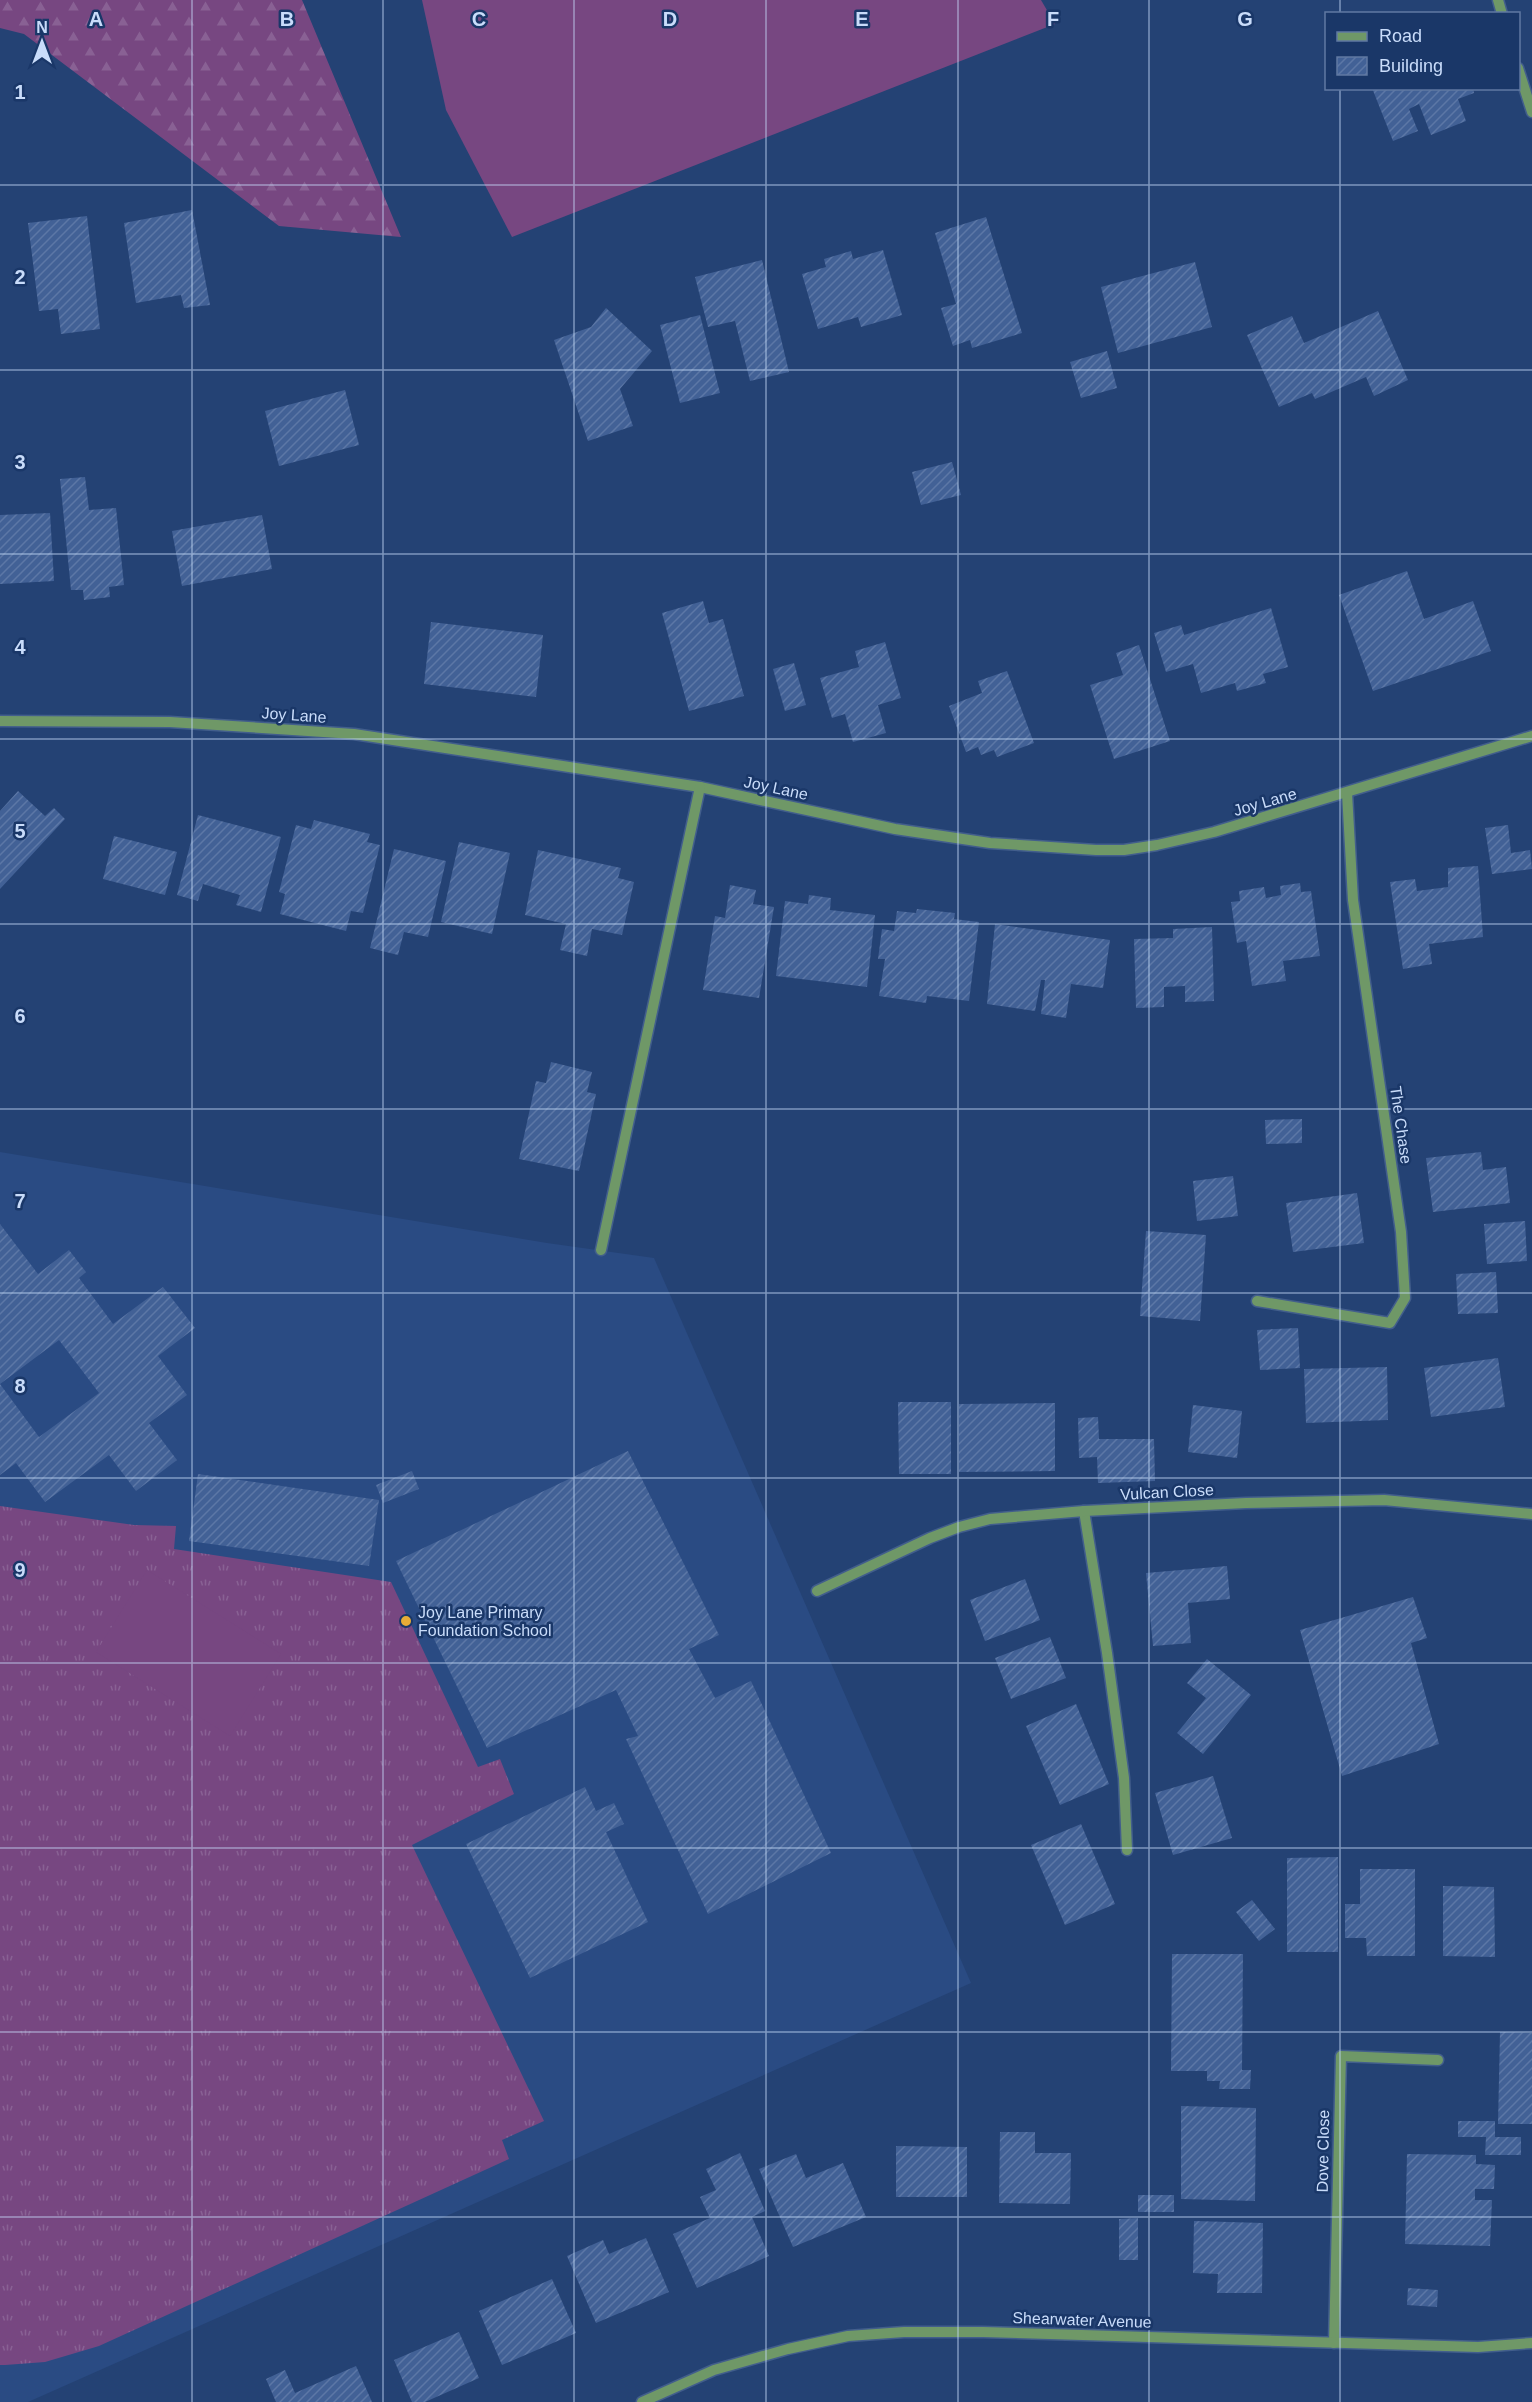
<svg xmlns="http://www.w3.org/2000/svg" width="1532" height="2402" font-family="Arial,sans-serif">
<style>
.built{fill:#2a4b83}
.grass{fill:url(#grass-tufts)}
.forest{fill:url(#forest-firs)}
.garden{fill:#774781}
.building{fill:url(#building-hatch)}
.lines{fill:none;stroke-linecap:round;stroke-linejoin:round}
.minor-casing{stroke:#425e8c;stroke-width:13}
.minor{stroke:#6f9867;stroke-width:10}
.grid{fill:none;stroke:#c9dcfa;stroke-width:1.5;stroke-opacity:0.55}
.poi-dot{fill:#e7ac36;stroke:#1a3768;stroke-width:2}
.labels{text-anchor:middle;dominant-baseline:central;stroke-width:5;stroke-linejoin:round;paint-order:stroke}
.street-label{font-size:16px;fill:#c9dcfa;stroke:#1a3768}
.poi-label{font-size:16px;fill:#c9dcfa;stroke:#1a3768;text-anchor:start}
.grid-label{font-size:20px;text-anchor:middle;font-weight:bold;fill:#c9dcfa;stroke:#1a3768;stroke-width:5;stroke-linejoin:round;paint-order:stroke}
</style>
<defs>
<pattern id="grass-tufts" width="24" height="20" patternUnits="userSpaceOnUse" patternTransform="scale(1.5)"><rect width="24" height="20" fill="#774781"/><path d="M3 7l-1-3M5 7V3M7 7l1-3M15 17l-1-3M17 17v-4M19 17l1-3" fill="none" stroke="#896194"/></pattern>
<pattern id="forest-firs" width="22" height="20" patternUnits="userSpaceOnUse" patternTransform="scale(1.5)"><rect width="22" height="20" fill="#774781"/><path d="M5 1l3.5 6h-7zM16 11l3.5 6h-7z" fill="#896194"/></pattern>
<pattern id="building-hatch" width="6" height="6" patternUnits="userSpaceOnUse" patternTransform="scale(1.5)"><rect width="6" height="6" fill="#426196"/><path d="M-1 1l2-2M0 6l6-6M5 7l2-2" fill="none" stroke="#5c77a6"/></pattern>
</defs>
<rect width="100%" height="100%" fill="#244274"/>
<path class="built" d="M0 1152 547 1243 654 1258 971 1983 28 2402H0Z"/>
<path class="grass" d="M0 1506 134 1525 176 1526 174 1549 391 1582 478 1767 500 1759 514 1794 412 1845 544 2121 502 2140 509 2159 99 2346 45 2362 5 2365H0Z"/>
<path class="forest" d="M0 0H302L401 237 279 226 24 34 0 28Z"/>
<g class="garden">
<path d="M422 0H1041L1055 24 512 237 446 110Z"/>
<path d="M147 1570 281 1654 230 1736 96 1652Z"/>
</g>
<g class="building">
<path d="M1372 88H1473L1474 93 1458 99 1466 121 1431 135 1419 104 1409 109 1418 131 1393 141Z"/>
<path d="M192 210 210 305 184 308 181 295 136 303 124 223Z"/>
<path d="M87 216 100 329 61 334 58 309 39 311 28 223Z"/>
<path d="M986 217 1022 333 972 348 970 340 953 346 941 308 956 304 935 233Z"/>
<path d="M883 250 902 315 861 327 858 317 818 329 802 274 826 267 824 259 851 251 853 259Z"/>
<path d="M762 260 789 372 750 381 735 321 708 327 695 277Z"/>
<path d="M1195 262 1212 327 1118 353 1101 287Z"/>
<path d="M606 308 652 351 620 389 633 426 588 441 554 340 591 327Z"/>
<path d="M1378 311 1408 380 1374 396 1366 377 1315 399 1312 393 1279 407 1247 335 1292 316 1304 343Z"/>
<path d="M700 315 720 393 680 403 660 325Z"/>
<path d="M1107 351 1117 388 1081 398 1070 362Z"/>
<path d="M345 390 359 445 279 466 265 411Z"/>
<path d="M952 462 961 495 921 505 912 472Z"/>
<path d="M85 477 89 510 116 508 124 585 109 587 110 597 84 600 83 590H71L60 479Z"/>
<path d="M50 513 54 581 0 584V515Z"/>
<path d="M262 515 272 569 182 586 172 531Z"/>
<path d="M1407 571 1424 619 1473 601 1491 651 1373 691 1339 595Z"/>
<path d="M703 601 709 623 723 619 744 696 689 711 662 613Z"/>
<path d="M1271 608 1288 667 1263 674 1266 683 1237 691 1235 683 1201 693 1193 664 1166 672 1154 633 1181 625 1184 635Z"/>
<path d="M431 622 543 635 536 697 424 684Z"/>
<path d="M885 642 901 698 878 705 886 733 853 742 845 714 832 718 820 678 859 667 855 651Z"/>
<path d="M1139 645 1170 741 1114 759 1090 685 1123 675 1116 653Z"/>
<path d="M794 663 806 705 785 711 773 669Z"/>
<path d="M1007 671 1034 743 997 757 994 750 981 755 978 747 966 752 949 706 982 693 978 681Z"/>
<path d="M18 791 45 816 54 808 65 819 0 889V811Z"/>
<path d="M198 815 281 837 261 912 236 905 240 895 203 884 198 901 177 895Z"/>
<path d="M314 820 370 834 367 842 380 845 363 913 351 911 346 931 280 914 285 894 279 892 296 825 311 829Z"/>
<path d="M1508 825 1511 853 1530 850 1532 869 1492 874 1485 828Z"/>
<path d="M114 836 177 852 165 895 103 879Z"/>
<path d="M459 842 510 853 492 934 441 922Z"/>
<path d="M394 849 446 861 428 937 404 932 398 955 370 948Z"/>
<path d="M538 850 621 868 618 878 634 882 622 935 592 929 587 956 560 950 566 924 525 915Z"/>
<path d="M1478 866 1483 937 1429 944 1432 964 1403 969 1390 882 1415 879 1417 891 1448 887V868Z"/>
<path d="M1300 883 1301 892 1311 891 1320 956 1283 961 1286 981 1252 986 1246 941 1237 943 1231 902 1240 901 1239 891 1264 887 1266 898 1281 895 1280 886Z"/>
<path d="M730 885 756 890 753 904 774 907 759 998 703 990 715 916 725 918Z"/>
<path d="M809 895 831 898 830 910 875 915 867 987 776 976 785 901 808 904Z"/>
<path d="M917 909 955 913 954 919 979 922 969 1001 927 996 926 1003 879 996 885 959H878L882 929 894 931 897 911 916 913Z"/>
<path d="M995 924 1110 940 1103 988 1071 984 1066 1018 1041 1014 1045 980H1041L1035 1011 987 1004Z"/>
<path d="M1212 927 1214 1001 1185 1002V986L1164 987V1007L1136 1008 1134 939 1173 938V929Z"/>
<path d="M551 1062 592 1072 587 1092 596 1094 579 1171 519 1159 536 1081 546 1083Z"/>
<path d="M1302 1119V1143L1266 1144 1265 1120Z"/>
<path d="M1481 1152 1483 1170 1506 1167 1510 1203 1433 1212 1426 1158Z"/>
<path d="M1233 1176 1238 1216 1197 1221 1193 1181Z"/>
<path d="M1357 1193 1364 1243 1293 1252 1286 1203Z"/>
<path d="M1525 1221 1527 1261 1487 1264 1484 1224Z"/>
<path d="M0 1224 38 1274 69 1250 86 1272 79 1278 113 1324 163 1287 195 1328 158 1356 187 1395 149 1423 177 1460 136 1491 109 1455 45 1502 16 1463 0 1475V1384L39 1437 99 1393 59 1340 0 1384Z"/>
<path d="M1146 1231 1206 1235 1200 1321 1140 1316Z"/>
<path d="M1496 1272 1498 1313 1458 1314 1456 1274Z"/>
<path d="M1298 1328 1300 1368 1260 1370 1257 1330Z"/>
<path d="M1498 1358 1505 1407 1431 1417 1424 1368Z"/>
<path d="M1387 1367 1388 1420 1306 1423 1304 1369Z"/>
<path d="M898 1402H951V1474H899Z"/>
<path d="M1055 1403V1471L959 1472V1404Z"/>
<path d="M1193 1405 1242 1411 1237 1458 1188 1452Z"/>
<path d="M1098 1417 1099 1439H1154L1155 1481 1098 1483 1097 1457 1079 1458 1078 1418Z"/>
<path d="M628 1451 719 1635 689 1649 715 1698 751 1681 831 1853 708 1914 626 1739 638 1736 616 1690 487 1748 396 1561Z"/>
<path d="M412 1471 419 1489 383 1503 376 1485Z"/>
<path d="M198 1474 379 1500 369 1566 189 1541Z"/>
<path d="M1227 1566 1230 1599 1188 1603 1191 1643 1153 1646 1146 1573Z"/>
<path d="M1025 1579 1040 1620 985 1641 970 1600Z"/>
<path d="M1413 1597 1427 1638 1411 1643 1439 1744 1342 1776 1300 1630Z"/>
<path d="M1050 1637 1066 1678 1011 1699 995 1658Z"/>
<path d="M1207 1659 1251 1695 1203 1754 1177 1733 1206 1698 1187 1683Z"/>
<path d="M1076 1704 1109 1784 1060 1805 1026 1726Z"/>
<path d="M1213 1776 1232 1838 1173 1855 1155 1793Z"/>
<path d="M585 1787 596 1811 614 1803 624 1824 606 1832 648 1922 530 1978 466 1844Z"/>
<path d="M1081 1824 1115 1904 1065 1925 1031 1845Z"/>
<path d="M1338 1857V1952H1287V1858Z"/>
<path d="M1360 1869H1415V1956H1367L1366 1938H1345V1904H1360Z"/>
<path d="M1443 1886 1494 1887 1495 1957 1443 1956Z"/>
<path d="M1252 1900 1275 1929 1259 1941 1236 1912Z"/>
<path d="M1172 1954H1243L1242 2070H1251L1250 2089H1219L1220 2081H1207V2071H1171Z"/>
<path d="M1500 2032 1532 2033V2124H1498Z"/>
<path d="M1181 2106 1256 2108 1255 2201 1181 2199Z"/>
<path d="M1458 2121H1495V2137H1521V2155H1485L1486 2137H1458Z"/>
<path d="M1000 2132H1035V2153H1071L1070 2204 999 2203Z"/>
<path d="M896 2146 967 2147V2197H896Z"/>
<path d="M740 2153 765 2211 752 2217 769 2256 697 2288 673 2234 710 2218 700 2197 716 2190 706 2169Z"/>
<path d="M796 2154 806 2178 843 2163 866 2217 793 2247 759 2169Z"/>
<path d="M1407 2154 1476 2155V2164L1495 2165 1494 2189H1475V2200H1492L1490 2246 1405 2244Z"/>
<rect x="1138" y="2195" width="36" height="17"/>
<path d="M1138 2218V2260H1119V2219Z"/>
<path d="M1194 2221 1263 2223 1262 2293H1217L1218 2274 1193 2273Z"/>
<path d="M646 2238 669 2292 596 2323 567 2256 603 2240 609 2254Z"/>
<path d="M552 2279 576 2333 502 2365 479 2311Z"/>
<path d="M1408 2288 1438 2290 1437 2307 1407 2305Z"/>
<path d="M459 2332 479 2378 425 2402H412L394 2360Z"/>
<path d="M356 2366 372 2402H276L266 2379 285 2370 295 2393Z"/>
</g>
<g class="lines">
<defs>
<g id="minor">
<path d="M1498 0 1502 14"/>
<path d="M1518 68 1532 112"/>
<path d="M0 721 170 722 354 734 700 787 895 829 990 843 1096 850H1124L1157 845 1214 832 1532 736"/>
<path d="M601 1250 700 787"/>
<path d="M1257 1301 1390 1323 1405 1298 1401 1232 1353 900 1347 793"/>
<path d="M1084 1511 1107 1653 1124 1778 1127 1850"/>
<path d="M817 1591 930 1538 959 1527 990 1519 1084 1511 1246 1503 1384 1500 1532 1514"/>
<path d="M1334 2343 1341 2056 1438 2060"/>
<path d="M642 2402 714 2370 788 2349 848 2336 904 2332H983L1478 2347 1532 2343"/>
</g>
</defs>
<use href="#minor" class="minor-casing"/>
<use href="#minor" class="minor"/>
</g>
<path class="grid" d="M192 0V2402M383 0V2402M574 0V2402M766 0V2402M958 0V2402M1149 0V2402M1340 0V14M1340 88V2402M0 185H1532M0 370H1532M0 554H1532M0 739H1532M0 924H1532M0 1109H1532M0 1293H1532M0 1478H1532M0 1663H1532M0 1848H1532M0 2032H1532M0 2217H1532"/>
<circle class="poi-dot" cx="406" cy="1621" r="6"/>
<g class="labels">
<g class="street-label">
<text transform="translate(294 715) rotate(4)">Joy Lane</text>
<text transform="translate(776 788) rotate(12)">Joy Lane</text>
<text transform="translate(1265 802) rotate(-16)">Joy Lane</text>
<text transform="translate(1401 1125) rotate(82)">The Chase</text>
<text transform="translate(1167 1492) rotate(-3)">Vulcan Close</text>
<text transform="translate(1323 2151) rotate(-89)">Dove Close</text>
<text transform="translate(1082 2320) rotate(2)">Shearwater Avenue</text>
</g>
<g class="poi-label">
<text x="418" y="1612">Joy Lane Primary<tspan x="418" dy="18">Foundation School</tspan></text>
</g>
</g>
<g class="grid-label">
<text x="96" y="26">A</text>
<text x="287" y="26">B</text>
<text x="479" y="26">C</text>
<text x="670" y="26">D</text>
<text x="862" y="26">E</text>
<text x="1053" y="26">F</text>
<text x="1245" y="26">G</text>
<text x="20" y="99">1</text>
<text x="20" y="284">2</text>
<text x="20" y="469">3</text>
<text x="20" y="654">4</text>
<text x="20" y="838">5</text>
<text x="20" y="1023">6</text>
<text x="20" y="1208">7</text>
<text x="20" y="1393">8</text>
<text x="20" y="1577">9</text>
</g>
<rect x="1325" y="12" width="195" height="78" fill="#1a3768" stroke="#6079a2" stroke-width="1.5"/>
<rect x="1337" y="32" width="30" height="9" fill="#6f9867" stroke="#6079a2" stroke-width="1.5"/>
<text x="1379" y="42" font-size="18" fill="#c9dcfa">Road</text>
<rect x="1337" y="57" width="30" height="18" fill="url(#building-hatch)" stroke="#6079a2" stroke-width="1.5"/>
<text x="1379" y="72" font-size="18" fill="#c9dcfa">Building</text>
<g transform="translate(42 42)" stroke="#1a3768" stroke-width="4.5" paint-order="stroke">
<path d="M0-4.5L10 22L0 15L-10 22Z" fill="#c9dcfa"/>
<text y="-9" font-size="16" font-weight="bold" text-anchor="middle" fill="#c9dcfa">N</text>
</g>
</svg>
